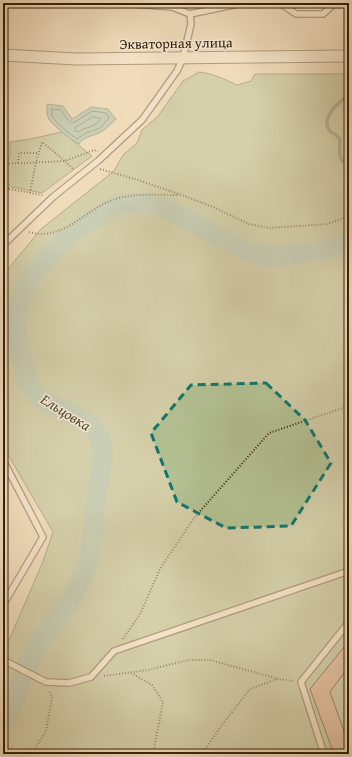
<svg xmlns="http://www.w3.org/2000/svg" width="352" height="757" font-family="'Gentium Book Plus',serif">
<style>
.green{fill:#b4c294;stroke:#74714e}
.water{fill:#9bbcac;stroke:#727e6a}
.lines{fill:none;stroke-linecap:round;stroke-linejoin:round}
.shore{stroke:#686e5a;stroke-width:1}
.stream{stroke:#727e6a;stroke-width:3.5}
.river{stroke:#9bbcac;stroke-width:20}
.building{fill:#dba989;stroke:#352008}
.lane-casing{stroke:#644f35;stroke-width:8}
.street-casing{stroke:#644f35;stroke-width:13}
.path{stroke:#352008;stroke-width:2;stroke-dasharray:1 2;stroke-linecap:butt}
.lane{stroke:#f5e8d3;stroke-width:5.5}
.street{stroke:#f5e8d3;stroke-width:11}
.marked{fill:none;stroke:#0f766e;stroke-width:3;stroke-dasharray:8 5;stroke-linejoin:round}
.labels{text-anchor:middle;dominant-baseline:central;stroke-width:3;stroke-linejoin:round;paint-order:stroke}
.street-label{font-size:14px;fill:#352008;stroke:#f5e8d3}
.water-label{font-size:15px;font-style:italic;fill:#544f39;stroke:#f5e8d3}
</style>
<rect width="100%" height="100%" fill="#f0dcbb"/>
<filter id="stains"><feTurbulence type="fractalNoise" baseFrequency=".005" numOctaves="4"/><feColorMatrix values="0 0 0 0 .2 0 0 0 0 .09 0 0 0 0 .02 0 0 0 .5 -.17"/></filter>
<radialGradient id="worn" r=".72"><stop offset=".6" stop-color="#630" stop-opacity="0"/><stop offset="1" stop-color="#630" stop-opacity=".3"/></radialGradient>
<g class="green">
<path d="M199 72C214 74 224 79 237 85L251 81 255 74H349V754H3V647L9 640 42 564 53 532 3 446V275L41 229 114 171 123 155 137 143 142 130 158 116 183 81Z"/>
<path d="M62 132 92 156 42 193 12 187 3 181V160L10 158V142L30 139Z"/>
</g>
<path class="water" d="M47 104 63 106 72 119 91 107 108 109 116 119C111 123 107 129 101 132 92 137 86 135 79 144 73 141 50 124 48 117 46 114 47 108 47 104Z"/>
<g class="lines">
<g class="shore">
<path d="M52 109 61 110C65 115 68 124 75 122L92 111 106 113 109 118 100 128 86 133 77 139C72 136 54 121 52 116 51 113 52 111 52 109Z"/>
<path d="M93 117 100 118V120C95 127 85 127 78 132L75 131V128Z"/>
</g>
<g class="stream">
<path d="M346 97C337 104 320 119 330 131 333 135 331 132 335 134 336 135 339 138 340 139 340 149 337 162 349 165"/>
<path d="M349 182 348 184 349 187"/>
</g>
<path class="river" d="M3 721 15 698 23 674 42 638 68 605 79 585 88 562 93 536 94 512 103 457 101 438 91 425 69 412 45 402 33 391 26 376 17 339 18 308 24 290 34 272 63 241 90 221 118 204 150 202 175 213 246 251 268 257 326 250 349 242"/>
</g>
<path class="building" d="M349 641V666L330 692 349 745V754H334L310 689Z"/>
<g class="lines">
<defs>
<g id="lane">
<path d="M119 3 172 7 190 14 243 3"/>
<path d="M280 3 296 14H323L335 3"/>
<path d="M3 4 20 3"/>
<path d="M3 245 53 197 98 161 142 120 177 71 183 58 191 24 190 14"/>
<path d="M3 460 43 537 3 605"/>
<path d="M3 660 46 682 69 683 91 677 114 651 349 571"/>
<path d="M324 754 301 682 349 622"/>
</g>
<path id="street" d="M3 55 76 59 349 56"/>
</defs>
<use href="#lane" class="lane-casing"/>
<use href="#street" class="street-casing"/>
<g class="path">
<path d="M18 163 19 153H38"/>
<path d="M3 164 65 161 74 170"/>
<path d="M100 169 135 179 182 195 213 207 249 224 269 228 327 224 349 216"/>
<path d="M3 184 10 189"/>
<path d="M3 190 10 189 42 195"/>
<path d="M30 193 36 162 42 142 65 161 94 150 98 151"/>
<path d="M29 232C64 242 85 209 115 199 136 193 158 195 179 195"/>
<path d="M123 639 140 614 160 569 194 518 269 433 340 409 349 405"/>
<path d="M131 673 152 685 163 702 153 754"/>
<path d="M104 676 148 670 188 660H210L279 679 293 681"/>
<path d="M32 754 46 731 52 697 49 690"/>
<path d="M202 754 219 729 250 689 277 679"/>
</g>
<use href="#lane" class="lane"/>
<use href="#street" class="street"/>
</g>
<path d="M0 0H352V757H0ZM266 383 305 420 331 463 291 526 226 528 177 502 151 433 191 385Z" fill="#f0dcbb" fill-opacity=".55" fill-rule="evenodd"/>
<path class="marked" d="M266 383 305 420 331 463 291 526 226 528 177 502 151 433 191 385Z"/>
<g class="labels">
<g class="street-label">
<text transform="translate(176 43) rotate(-1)">Экваторная улица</text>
</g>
<g class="water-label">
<text transform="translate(66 412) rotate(32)">Ельцовка</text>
</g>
</g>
<rect width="352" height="757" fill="none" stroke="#f0dcbb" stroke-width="16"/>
<rect x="4" y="4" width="344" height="749" fill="none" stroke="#352008" stroke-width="2"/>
<rect x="8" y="8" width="336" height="741" fill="none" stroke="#352008"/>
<rect width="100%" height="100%" filter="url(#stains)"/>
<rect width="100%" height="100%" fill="url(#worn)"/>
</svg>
